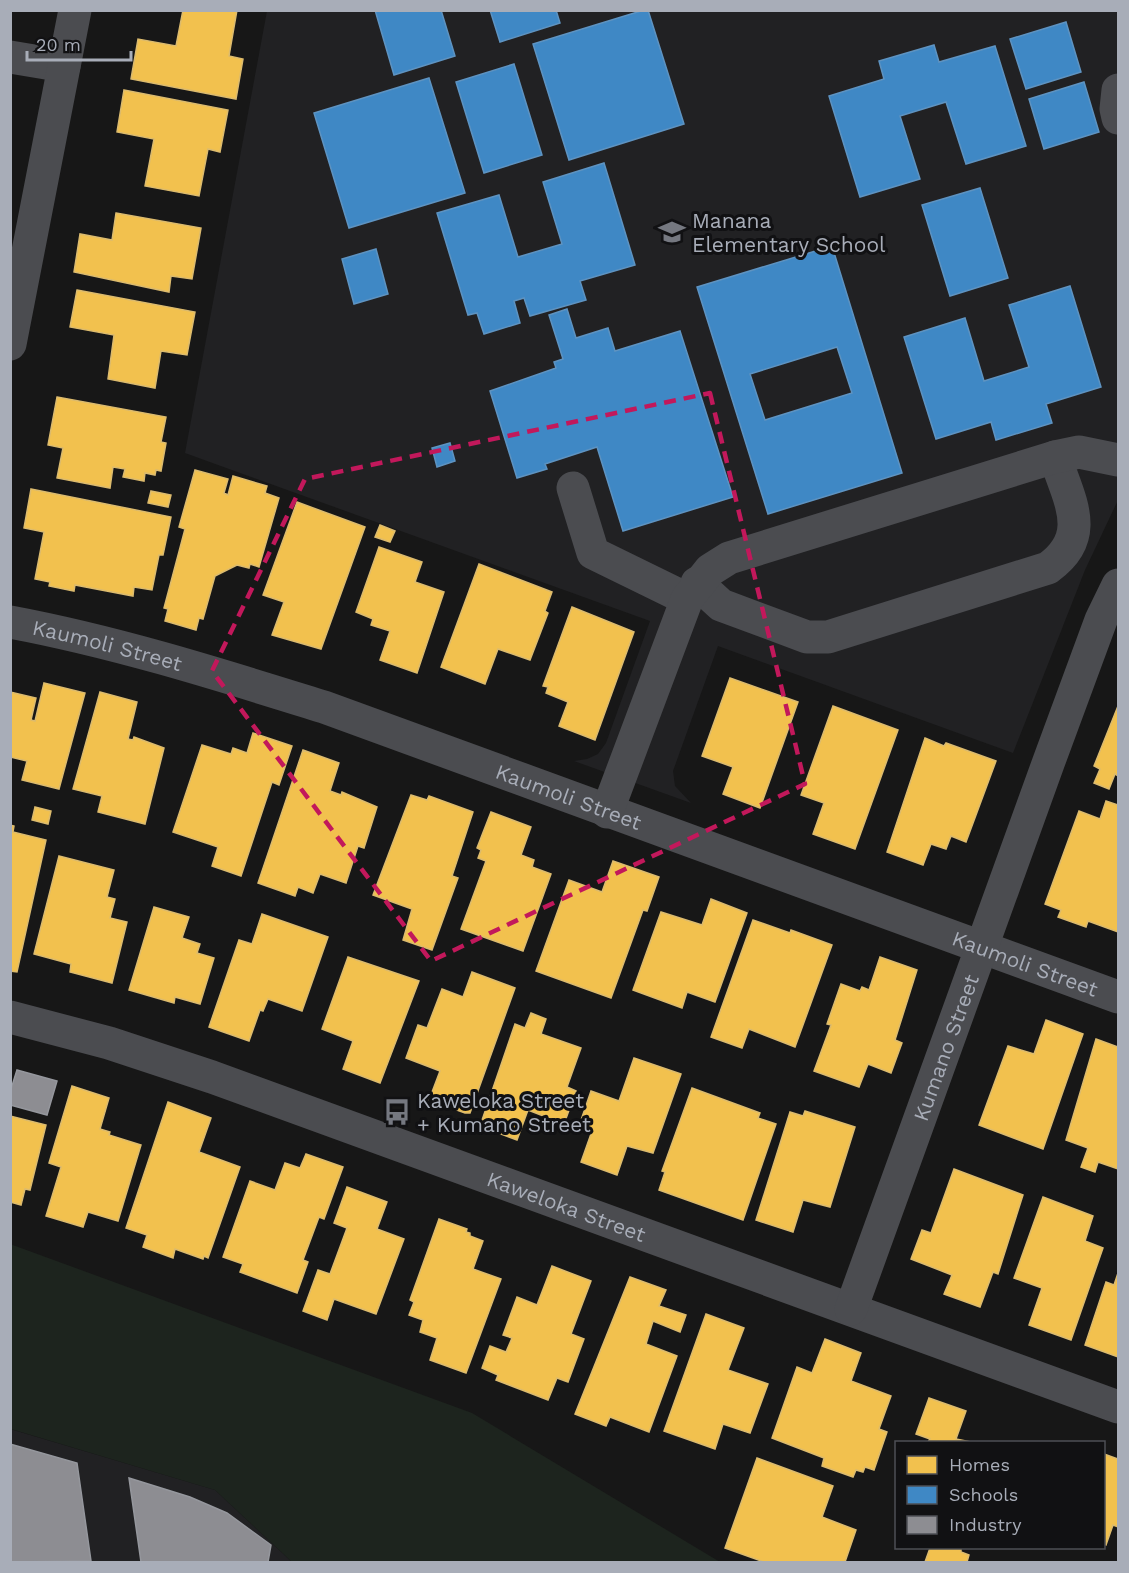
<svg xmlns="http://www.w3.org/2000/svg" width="1129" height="1573" font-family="'Work Sans',sans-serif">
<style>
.built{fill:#212123}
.green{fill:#1d241e}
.homes{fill:#f2c14e;stroke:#dcbb6e;stroke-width:1.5}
.schools{fill:#3f88c5;stroke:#5e93c1;stroke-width:1.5;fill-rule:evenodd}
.industry{fill:#8d8d92;stroke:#95979d;stroke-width:1.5}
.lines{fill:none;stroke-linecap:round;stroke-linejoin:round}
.minor{stroke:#4b4c50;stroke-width:33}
.marked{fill:none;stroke:#c2185b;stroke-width:4.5;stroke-dasharray:12 8;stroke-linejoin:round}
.labels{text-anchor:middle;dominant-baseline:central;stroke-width:6;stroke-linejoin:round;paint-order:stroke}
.poi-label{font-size:21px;fill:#a8adb8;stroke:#111113;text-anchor:start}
.street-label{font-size:21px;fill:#a8adb8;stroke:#111113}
</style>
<rect width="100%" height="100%" fill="#171717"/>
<g class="built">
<path d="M267 11H1118V500L1085 570 1013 753 718 646 673 771 675 786 691 803 574 761 587 759 598 754 606 743 650 621 185 453Z"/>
<path d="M10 1429 215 1490 292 1562H11Z"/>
</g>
<path class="green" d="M10 1244 472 1413 720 1562H292L215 1490 11 1429Z"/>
<g class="homes">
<path d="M183 10H237L229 56 243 59 236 99 131 79 138 39 176 46Z"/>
<path d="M124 90 228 110 220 152 208 149 199 196 145 186 154 139 117 132Z"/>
<path d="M116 213 201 228 192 279 171 276 169 292 74 272 80 234 112 240Z"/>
<path d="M77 290 195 312 187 355 161 351 155 388 108 379 114 335 70 327Z"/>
<path d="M57 397 166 417 161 442 166 443 161 471 156 470 155 475 145 473 144 481 123 477 125 469 113 467 110 488 57 478 63 448 48 445Z"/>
<path d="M195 470 228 479 224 493 228 495 233 476 267 486 265 493 279 498 259 567 250 564 249 568 237 565 215 576 203 619 199 618 196 630 165 621 168 609 164 608 185 529 179 527Z"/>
<path d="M31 489 171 517 163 555H159L152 590 134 587 133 596 75 585 74 591 49 586 50 582 35 579 44 532 24 528Z"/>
<path d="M151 491 171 495 168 507 148 503Z"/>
<path d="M297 502 365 527 321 649 272 635 284 602 263 595Z"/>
<path d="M380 525 395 531 390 542 375 537Z"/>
<path d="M379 547 422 562 415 582 444 592 417 673 380 660 390 631 371 625 373 619 356 612Z"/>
<path d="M479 564 552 592 545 611 548 613 530 660 498 649 485 684 441 667Z"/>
<path d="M572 607 634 632 595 740 559 726 568 702 546 693 548 687 543 686Z"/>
<path d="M730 678 798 702 760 808 723 794 733 767 702 756Z"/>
<path d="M44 683 85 693 59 789 22 780 27 761 10 757V692L36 698 31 720 35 721Z"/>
<path d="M100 692 137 702 128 739 133 740 134 737 164 748 145 824 98 812 102 796 73 789Z"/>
<path d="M833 706 898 730 855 849 813 834 824 803 801 795Z"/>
<path d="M1118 706V776L1115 774 1109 789 1094 783 1100 769 1094 766Z"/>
<path d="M253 733 292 746 279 785 272 782 241 876 212 866 218 847 173 832 202 745 231 754 233 748 247 753Z"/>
<path d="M925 738 944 746 946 743 996 761 966 842 951 836 946 849 931 844 923 865 887 852Z"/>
<path d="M303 750 339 763 330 791 341 795 342 792 377 807 364 848 358 846 346 883 320 874 313 893 298 887 295 896 258 883Z"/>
<path d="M411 795 427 800 429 796 473 812 452 876 458 878 432 950 403 940 412 909 373 895Z"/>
<path d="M1106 801 1118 805V932L1088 921 1086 927 1058 917 1061 910 1045 904 1079 811 1100 819Z"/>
<path d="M35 807 51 811 48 824 32 820Z"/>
<path d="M491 812 531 827 521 855 534 860 532 867 551 874 523 951 461 929 486 861 478 858 481 850 477 848Z"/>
<path d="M10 825 14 826 13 832 46 840 17 972 10 971Z"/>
<path d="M59 856 114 870 107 897 115 899 110 918 127 922 112 983 70 972 71 964 34 954Z"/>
<path d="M613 861 659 877 647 911 643 910 611 998 536 971 569 880 602 892Z"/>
<path d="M711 899 747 913 715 1002 687 992 682 1008 633 990 661 912 702 925Z"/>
<path d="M154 907 189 917 182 938 200 944 197 953 214 958 200 1004 175 997 174 1003 129 990Z"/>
<path d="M262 914 328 937 302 1011 268 999 263 1011 260 1010 249 1041 209 1027 239 940 252 944Z"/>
<path d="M753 920 790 933 791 930 832 945 795 1047 749 1029 742 1048 711 1037Z"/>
<path d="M348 957 419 981 380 1083 343 1069 353 1041 322 1029Z"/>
<path d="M880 957 917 970 895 1040 902 1043 891 1073 868 1064 859 1087 814 1071 831 1025 827 1024 841 984 860 991 862 987 869 990Z"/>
<path d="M472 972 515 988 470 1113H465L429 1100 440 1071 406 1058 418 1025 427 1028 442 989 463 997Z"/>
<path d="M531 1013 546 1019 541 1034 581 1048 567 1087 576 1091 564 1124 528 1110 517 1140 480 1126 515 1024 525 1028Z"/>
<path d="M1046 1020 1083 1034 1043 1149 979 1125 1008 1046 1034 1054Z"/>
<path d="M1096 1039 1118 1047V1169L1098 1162 1095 1172 1081 1167 1088 1148 1066 1140Z"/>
<path d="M634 1058 681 1074 653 1153 627 1146 617 1175 581 1162 592 1131 579 1126 591 1091 619 1101Z"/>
<path d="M72 1086 109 1098 100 1129 110 1132 109 1135 141 1145 118 1221 88 1212 83 1227 46 1216 61 1167 49 1163Z"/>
<path d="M692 1088 760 1113 758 1118 776 1124 743 1220 659 1190 665 1172 662 1171Z"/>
<path d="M168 1102 211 1118 199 1152 240 1167 208 1258 204 1256 203 1259 175 1249 173 1258 143 1247 147 1235 126 1228Z"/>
<path d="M805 1111 855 1127 830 1207 803 1200 793 1232 756 1220 790 1112 803 1116Z"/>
<path d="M10 1116 46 1125 30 1190 25 1189 21 1205 10 1202Z"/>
<path d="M306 1154 343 1167 324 1219 319 1217 303 1260 308 1262 297 1293 240 1272 243 1264 223 1257 250 1181 275 1190 285 1163 300 1168Z"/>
<path d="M954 1169 1023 1195 998 1274 993 1272 980 1307 944 1294 952 1275 911 1259 922 1230 931 1233Z"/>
<path d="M347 1187 387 1202 377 1229 404 1239 376 1314 334 1299 327 1320 303 1311 318 1270 330 1274 347 1228 334 1223Z"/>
<path d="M1043 1197 1093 1216 1085 1241 1103 1248 1071 1340 1029 1325 1042 1288 1014 1278Z"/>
<path d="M439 1219 467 1229 466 1232 470 1233V1236L483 1241 473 1269 501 1279 466 1373 430 1360 437 1338 420 1332 423 1320 409 1315 414 1302 410 1300Z"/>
<path d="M552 1266 591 1281 571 1334 584 1339 568 1382 557 1378 548 1400 496 1380 498 1375 482 1368 490 1346 506 1352 512 1338 503 1335 517 1297 537 1305Z"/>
<path d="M1118 1273V1357L1085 1345 1106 1282 1114 1285Z"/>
<path d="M630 1277 666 1290 659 1306 686 1315 680 1332 653 1321 646 1344 677 1356 649 1432 610 1417 606 1426 575 1414Z"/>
<path d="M706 1314 744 1328 728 1370 768 1384 750 1433 723 1424 715 1449 664 1431Z"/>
<path d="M825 1339 861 1353 851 1381 891 1396 879 1429 887 1432 874 1470 865 1467 863 1472 856 1470 853 1477 822 1466 824 1458 772 1438 797 1367 812 1373Z"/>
<path d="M929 1398 966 1411 956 1439 971 1442H928L930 1439 916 1434Z"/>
<path d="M1104 1454 1118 1459V1527L1113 1525 1106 1545 1104 1544Z"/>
<path d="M757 1458 833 1486 822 1517 856 1530 845 1562H764L725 1548Z"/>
<path d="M930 1548H961V1552L969 1555 967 1562H925Z"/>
</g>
<g class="schools">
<path d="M375 10H441L455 56 394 75Z"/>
<path d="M490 10H556L560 23 500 42Z"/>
<path d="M644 10H648L684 124 569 160 533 44Z"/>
<path d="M1066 22 1081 72 1026 89 1010 39Z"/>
<path d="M934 45 939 62 995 46 1026 146 966 164 946 102 900 116 920 179 860 197 829 96 884 79 879 61Z"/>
<path d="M514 64 542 155 484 173 456 82Z"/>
<path d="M429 78 465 193 349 228 314 113Z"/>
<path d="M1084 82 1099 132 1044 149 1029 99Z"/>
<path d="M604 163 635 265 580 281 586 300 530 316 524 298 514 301 520 323 484 334 477 313 468 315 437 213 499 195 518 257 562 244 543 182Z"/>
<path d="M980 188 1008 278 950 296 922 205Z"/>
<path d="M832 246 902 473 768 514 697 287ZM837 347 852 393 765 420 750 374Z"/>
<path d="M376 249 388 294 354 304 342 259Z"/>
<path d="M1070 286 1101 387 1046 404 1052 423 996 440 991 422 936 439 904 337 965 318 984 381 1029 367 1009 305Z"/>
<path d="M567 309 576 338 608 328 615 351 680 331 733 497 623 531 597 447 545 464 547 469 517 478 490 391 556 368 554 362 563 359 549 315Z"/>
<path d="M450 443 455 461 437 467 432 448Z"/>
</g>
<g class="industry">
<path d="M17 1070 57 1081 47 1115 10 1105V1092Z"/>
<path d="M10 1444 77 1463 91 1561 10 1562Z"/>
<path d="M129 1478 190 1497 227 1513 271 1545 268 1562H141Z"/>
</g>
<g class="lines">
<g class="minor">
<path d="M10 57 64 66"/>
<path d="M1118 90 1116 109 1118 118"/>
<path d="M10 344 75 10"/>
<path d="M573 488 593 553 687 599"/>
<path d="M697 583 721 605 807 637H828L1048 568C1093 536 1069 500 1055 457"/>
<path id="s1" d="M10 622C117 642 221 675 324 707L1118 997"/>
<path d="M607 812 687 599 710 570 729 558 1055 457 1079 452 1118 460"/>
<path id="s2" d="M10 1017 109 1043 212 1077 1118 1407"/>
<path id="s3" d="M851 1309 1049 761 1101 620 1118 585"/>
</g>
</g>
<path class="marked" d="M710 393 805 784 431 961 212 671 305 479Z"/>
<defs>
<symbol id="school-bare" viewBox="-9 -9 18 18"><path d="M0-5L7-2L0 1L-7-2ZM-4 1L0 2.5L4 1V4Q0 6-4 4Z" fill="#757880" stroke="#111113" stroke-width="2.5" paint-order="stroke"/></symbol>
<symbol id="bus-bare" viewBox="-9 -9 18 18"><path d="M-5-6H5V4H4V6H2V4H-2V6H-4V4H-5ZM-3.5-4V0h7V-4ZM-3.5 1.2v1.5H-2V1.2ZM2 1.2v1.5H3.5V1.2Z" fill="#757880" stroke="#111113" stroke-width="2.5" paint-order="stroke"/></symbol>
</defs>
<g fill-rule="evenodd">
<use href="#school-bare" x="653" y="213" width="38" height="38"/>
<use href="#bus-bare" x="378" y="1093" width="38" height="38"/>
</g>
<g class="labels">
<g class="poi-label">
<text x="692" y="220">Manana<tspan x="692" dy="24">Elementary School</tspan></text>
<text x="417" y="1100">Kaweloka Street<tspan x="417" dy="24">+ Kumano Street</tspan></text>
</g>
<g class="street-label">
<text stroke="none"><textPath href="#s1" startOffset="100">Kaumoli Street</textPath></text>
<text stroke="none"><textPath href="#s1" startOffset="586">Kaumoli Street</textPath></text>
<text stroke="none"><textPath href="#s1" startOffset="1072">Kaumoli Street</textPath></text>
<text stroke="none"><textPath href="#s3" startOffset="278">Kumano Street</textPath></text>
<text stroke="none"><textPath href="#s2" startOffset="588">Kaweloka Street</textPath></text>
</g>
</g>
<rect width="1129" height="1573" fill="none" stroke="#a8adb8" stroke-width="24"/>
<rect x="895" y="1441" width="210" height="108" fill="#111113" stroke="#4d4f55" stroke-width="1.5"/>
<rect x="907" y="1456" width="30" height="18" fill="#f2c14e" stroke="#4d4f55" stroke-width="1.5"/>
<text x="949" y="1471" font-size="18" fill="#a8adb8">Homes</text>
<rect x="907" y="1486" width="30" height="18" fill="#3f88c5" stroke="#4d4f55" stroke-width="1.5"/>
<text x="949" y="1501" font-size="18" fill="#a8adb8">Schools</text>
<rect x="907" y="1516" width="30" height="18" fill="#8d8d92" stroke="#4d4f55" stroke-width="1.5"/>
<text x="949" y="1531" font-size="18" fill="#a8adb8">Industry</text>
<path d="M27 51v9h104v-9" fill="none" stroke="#a8adb8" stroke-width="3"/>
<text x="36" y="51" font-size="18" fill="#a8adb8" stroke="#111113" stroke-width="4.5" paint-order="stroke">20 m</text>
</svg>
